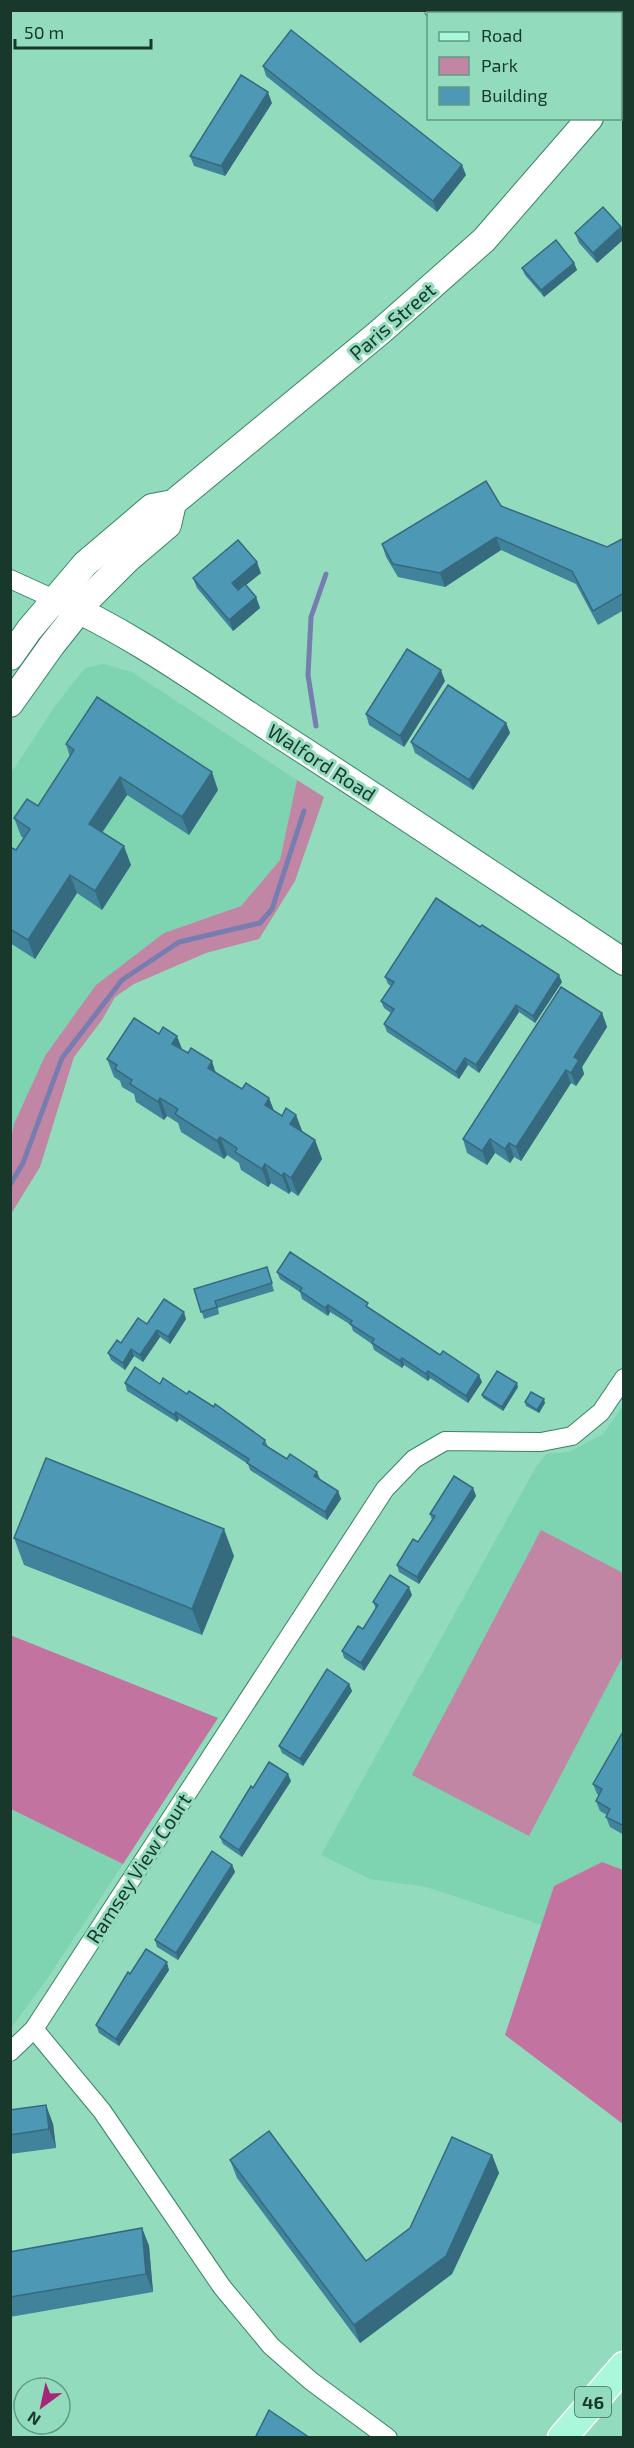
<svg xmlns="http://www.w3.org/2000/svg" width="634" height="2448" font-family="'Exo 2',sans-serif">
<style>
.built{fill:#7ed3b1}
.green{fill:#c086a4}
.forest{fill:#c2739f}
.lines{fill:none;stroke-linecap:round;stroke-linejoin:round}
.stream{stroke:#787db0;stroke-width:5}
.street-casing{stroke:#388367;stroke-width:20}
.secondary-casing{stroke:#388367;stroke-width:28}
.primary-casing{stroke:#fff;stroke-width:31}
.street{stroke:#fff;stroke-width:18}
.secondary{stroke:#fff;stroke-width:26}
.primary{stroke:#aaf8db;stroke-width:28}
.wall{fill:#42839c}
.shaded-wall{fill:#366a7f}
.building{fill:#4d98b5;stroke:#366a7f;stroke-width:1.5}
.labels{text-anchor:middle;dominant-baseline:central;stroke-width:6;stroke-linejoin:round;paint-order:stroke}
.shield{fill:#92dcbd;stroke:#3d6958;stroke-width:1.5}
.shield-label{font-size:18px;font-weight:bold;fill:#19382c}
.street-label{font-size:20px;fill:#19382c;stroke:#92dcbd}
</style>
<rect width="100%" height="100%" fill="#92dcbd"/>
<g class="built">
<path d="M104 664 132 672 297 780 280 860 241 906 164 933 14 1124 11 1140V773L55 706 85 668Z"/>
<path d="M623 1406V1870L602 1862 554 1886 542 1925 426 1887 370 1879 321 1855 536 1467 546 1454 569 1452 603 1434Z"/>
<path d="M11 1809 123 1864 45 1982 11 2028Z"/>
</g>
<g class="green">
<path d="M297 780 324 797 295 881 259 939 206 953 134 984 115 997 102 1020 74 1057 40 1167 11 1214V1140L14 1124 45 1056 96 985 164 933 241 906 280 860Z"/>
<path d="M541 1530 623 1573V1656L529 1836 412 1775Z"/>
</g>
<g class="forest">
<path d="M10 1635 218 1718 123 1864 11 1809Z"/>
<path d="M602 1862 623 1870V2124L505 2035 554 1886Z"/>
</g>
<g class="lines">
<g class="stream">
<path d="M316 726 308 675 311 617 326 574"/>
<path d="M10 1185 23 1163 62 1058 122 980 179 942 260 923 272 909 304 811"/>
</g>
<defs>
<g id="street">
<path d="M434 10 438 14"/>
<path d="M10 579 54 599"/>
<path d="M34 2029 102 2111 222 2287 271 2346 311 2381 388 2438"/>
<path d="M10 2052 34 2029 385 1489 414 1459 445 1441 541 1442 572 1436 601 1412 624 1378"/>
</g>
<g id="secondary">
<path d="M620 83 624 79"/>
<path d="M54 599C132 633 201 684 272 730 390 806 507 884 624 962"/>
<path d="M10 657 29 630 85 564 152 507 173 503 380 332 484 240 590 118"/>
<path d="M10 704 52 645 90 597 128 559 168 525 173 503"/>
</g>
<path id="primary" d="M562 2438 624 2366"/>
</defs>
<use href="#street" class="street-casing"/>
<use href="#secondary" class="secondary-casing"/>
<use href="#primary" class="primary-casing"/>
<use href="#street" class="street"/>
<use href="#secondary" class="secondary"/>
<use href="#primary" class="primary"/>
</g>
<g class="wall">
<path d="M263 66 466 175 437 212 266 76Z"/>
<path d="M272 103 225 176 194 166 190 156Z"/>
<path d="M621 227 624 233V239L597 263 579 243 575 233Z"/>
<path d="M574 263 577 270 544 297 525 275 522 268Z"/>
<path d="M501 506 607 547 624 538V610L598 625 576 584 501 550 445 587 398 577 386 557 382 544Z"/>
<path d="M261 573 246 585 256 597 260 608 233 631 197 588 193 578Z"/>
<path d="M445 681 404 747 369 725 366 714Z"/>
<path d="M506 723 510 733 473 790 415 753 411 742Z"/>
<path d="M66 744 218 790 189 835 127 795 102 832 131 865 102 910 77 893 35 959 10 943V847L16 850 24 839 21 836 14 818 38 806 70 757Z"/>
<path d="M385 977 562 982 535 1023 519 1012 479 1073 468 1065 459 1079 387 1032 384 1024 391 1013 384 1008 381 1001 391 986 388 984Z"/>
<path d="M602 1013 607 1027 582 1067 584 1074 576 1086 571 1083 521 1161 514 1157 510 1163 495 1153 487 1165 467 1153 463 1139Z"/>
<path d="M182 1050 242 1089 269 1098 274 1111 282 1116 296 1115 302 1132 315 1140 322 1159 298 1196 291 1191 289 1194 271 1183 268 1187 241 1170 239 1163 227 1155 224 1159 181 1132 178 1123 167 1116 164 1120 136 1102 134 1094 122 1087 120 1081 114 1077 107 1059Z"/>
<path d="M267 1267 274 1291 218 1308 219 1314 204 1319 194 1289Z"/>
<path d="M277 1272 370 1310 482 1382 468 1403 430 1378 428 1381 404 1365 402 1368 374 1350 372 1344 353 1331 351 1325 330 1312 328 1316 302 1299 300 1292 280 1279Z"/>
<path d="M186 1319 170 1344 160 1337 143 1362 134 1356 125 1370 111 1360 108 1353 147 1324Z"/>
<path d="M125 1383 160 1384 187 1394 265 1440 268 1447 338 1491 341 1499 327 1520 250 1470 248 1464 179 1419 177 1422 127 1391Z"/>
<path d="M518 1387 503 1411 483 1398 482 1395Z"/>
<path d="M525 1402 545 1403 539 1413 526 1406Z"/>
<path d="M473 1488 476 1496 419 1584 399 1572 397 1565 418 1542 432 1520 430 1514Z"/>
<path d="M14 1538 234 1556 202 1635 24 1565Z"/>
<path d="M412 1595 364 1671 344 1658 342 1651 363 1629 376 1609 373 1602Z"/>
<path d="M349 1684 352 1691 303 1766 282 1753 279 1746Z"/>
<path d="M624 1730V1835L610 1827 606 1817 607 1815 600 1811 596 1801 599 1795 597 1794 593 1784Z"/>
<path d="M291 1781 242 1857 223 1844 220 1837 253 1788Z"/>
<path d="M232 1865 235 1872 178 1960 157 1947 155 1940Z"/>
<path d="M169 1970 119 2046 99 2033 96 2025 130 1974Z"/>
<path d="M46 2105 53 2124 56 2148 10 2154V2110Z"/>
<path d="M492 2155 499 2173 452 2274 360 2343 237 2178 230 2160 366 2261 410 2228Z"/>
<path d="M142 2228 149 2246 153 2292 10 2317V2252Z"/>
</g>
<g class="shaded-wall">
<path d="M268 92 272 103 225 176 221 166Z"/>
<path d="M462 165 466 175 437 212 433 201Z"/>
<path d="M621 227 624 233V239L597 263 593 253Z"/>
<path d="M574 263 577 270 544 297 541 290Z"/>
<path d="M496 537 501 550 445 587 440 573Z"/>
<path d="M257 562 261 573 236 593 232 583Z"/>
<path d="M256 597 260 608 233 631 229 620Z"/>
<path d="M441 670 445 681 404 747 400 736Z"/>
<path d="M506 723 510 733 473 790 469 780Z"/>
<path d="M212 772 218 790 189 835 182 817Z"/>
<path d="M120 777 127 795 96 842 89 824Z"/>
<path d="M124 846 131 865 102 910 95 891Z"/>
<path d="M70 875 77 893 35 959 28 940Z"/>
<path d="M559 975 562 982 535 1023 533 1016Z"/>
<path d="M516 1005 519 1012 479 1073 476 1065Z"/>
<path d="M602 1013 607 1027 582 1067 584 1074 576 1086 571 1073 574 1057Z"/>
<path d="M177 1036 184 1054 172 1044Z"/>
<path d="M465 1058 468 1065 459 1079 456 1072Z"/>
<path d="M212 1061 218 1080 208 1068Z"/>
<path d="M566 1070 571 1083 521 1161 516 1147Z"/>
<path d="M160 1098 167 1116 164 1120 158 1102Z"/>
<path d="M269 1098 276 1116 265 1105Z"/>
<path d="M296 1115 303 1133 290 1124Z"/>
<path d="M220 1137 227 1155 224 1159 217 1141Z"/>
<path d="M490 1139 495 1153 487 1165 482 1151Z"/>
<path d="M315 1140 322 1159 298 1196 291 1178Z"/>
<path d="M509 1143 514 1157 510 1163 505 1149Z"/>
<path d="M265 1164 271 1183 268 1187 262 1169Z"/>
<path d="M284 1173 291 1191 289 1194 282 1176Z"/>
<path d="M328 1305 330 1312 328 1316 325 1308Z"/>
<path d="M184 1312 186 1319 170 1344 168 1337Z"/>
<path d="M157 1330 160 1337 143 1362 140 1355Z"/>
<path d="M131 1349 134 1356 125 1370 123 1363Z"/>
<path d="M402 1358 404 1365 402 1368 400 1361Z"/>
<path d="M428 1371 430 1378 428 1381 426 1374Z"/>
<path d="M479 1375 482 1382 468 1403 466 1396Z"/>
<path d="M517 1383 518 1387 503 1411 502 1407Z"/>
<path d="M544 1399 545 1403 539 1413 537 1410Z"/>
<path d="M176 1412 179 1419 177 1422 174 1415Z"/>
<path d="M317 1472 320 1479 317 1483 314 1476Z"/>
<path d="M473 1488 476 1496 419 1584 417 1577Z"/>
<path d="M338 1491 341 1499 327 1520 325 1512Z"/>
<path d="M224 1529 234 1556 202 1635 192 1609Z"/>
<path d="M409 1587 412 1595 364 1671 361 1663Z"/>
<path d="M349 1684 352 1691 303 1766 300 1759Z"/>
<path d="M288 1774 291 1781 242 1857 239 1850Z"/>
<path d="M232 1865 235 1872 178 1960 176 1953Z"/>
<path d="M167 1962 169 1970 119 2046 116 2039Z"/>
<path d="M46 2105 53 2124 56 2148 49 2129Z"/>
<path d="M492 2155 499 2173 452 2274 360 2343 354 2325Z"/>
<path d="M142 2228 149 2246 153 2292 146 2274Z"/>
</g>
<g class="building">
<path d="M291 30 462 165 433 201 263 66Z"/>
<path d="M241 75 268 92 221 166 190 156Z"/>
<path d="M603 207 621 227 593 253 575 233Z"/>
<path d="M556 240 574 263 541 290 522 268Z"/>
<path d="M486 481 501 506 607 547 624 538V593L593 611 572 571 496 537 440 573 393 564 382 544Z"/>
<path d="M238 540 257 562 232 583 238 590 245 584 256 597 229 620 193 578Z"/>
<path d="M407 649 441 670 400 736 366 714Z"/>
<path d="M448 685 506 723 469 780 411 742Z"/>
<path d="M97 697 212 772 182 817 120 777 89 824 124 846 95 891 70 875 28 940 10 929V847L16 850 30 829 14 818 27 799 38 806 74 750 66 744Z"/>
<path d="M436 898 480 927 482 925 559 975 533 1016 516 1005 476 1065 465 1058 456 1072 384 1024 394 1009 381 1001 394 982 385 977Z"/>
<path d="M561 987 602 1013 574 1057 579 1060 571 1073 566 1070 516 1147 509 1143 505 1149 490 1139 482 1151 463 1139Z"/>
<path d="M134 1018 159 1034 163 1027 177 1036 172 1044 188 1053 191 1048 212 1061 208 1068 242 1089 246 1083 269 1098 265 1105 282 1116 286 1108 296 1115 290 1124 315 1140 291 1178 284 1173 282 1176 265 1164 262 1169 235 1152 237 1148 220 1137 217 1141 175 1114 178 1109 160 1098 158 1102 130 1084 132 1080 115 1069 117 1065 107 1059Z"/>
<path d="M290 1252 368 1303 366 1306 440 1355 443 1351 479 1375 466 1396 428 1371 426 1374 402 1358 400 1361 372 1343 374 1339 350 1324 352 1321 328 1305 325 1308 300 1291 302 1288 277 1272Z"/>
<path d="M267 1267 272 1283 215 1301 217 1307 201 1312 194 1289Z"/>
<path d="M164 1299 184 1312 168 1337 157 1330 140 1355 131 1349 123 1363 108 1353 117 1340 121 1343 138 1318 147 1324Z"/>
<path d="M135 1367 160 1384 163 1378 187 1394 189 1391 214 1407 215 1404 265 1440 263 1444 287 1459 290 1454 317 1472 314 1476 338 1491 325 1512 247 1463 249 1459 176 1412 174 1415 125 1383Z"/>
<path d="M497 1371 517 1383 502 1407 482 1395Z"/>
<path d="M531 1392 544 1399 537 1410 525 1402Z"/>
<path d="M46 1458 224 1529 192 1609 14 1538Z"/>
<path d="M454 1476 473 1488 417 1577 397 1565 413 1539 418 1542 435 1516 430 1514Z"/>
<path d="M390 1575 409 1587 361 1663 342 1651 358 1626 363 1629 378 1605 373 1602Z"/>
<path d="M327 1669 349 1684 300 1759 279 1746Z"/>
<path d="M624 1730V1826L606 1817 610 1809 596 1801 602 1789 593 1784Z"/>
<path d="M269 1762 288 1774 239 1850 220 1837 251 1786 253 1788Z"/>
<path d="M212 1851 232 1865 176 1953 155 1940Z"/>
<path d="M146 1949 167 1962 116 2039 96 2025 128 1972 130 1974Z"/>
<path d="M46 2105 49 2129 10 2135V2110Z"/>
<path d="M269 2131 366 2261 410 2228 452 2137 492 2155 446 2256 354 2325 230 2160Z"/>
<path d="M142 2228 146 2274 10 2297V2252Z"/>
<path d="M269 2410 310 2438H255Z"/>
</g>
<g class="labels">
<rect class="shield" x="575" y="2387" width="36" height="30" rx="4.5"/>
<g class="shield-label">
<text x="593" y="2402">46</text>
</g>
<g class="street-label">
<text transform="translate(392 321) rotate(-41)">Paris Street</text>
<text transform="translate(322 762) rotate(33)">Walford Road</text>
<text transform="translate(138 1868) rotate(-57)">Ramsey View Court</text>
</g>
</g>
<rect width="634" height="2448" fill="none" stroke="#19382c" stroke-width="24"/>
<rect x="427" y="12" width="195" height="108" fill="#92dcbd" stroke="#629a83" stroke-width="1.5"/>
<rect x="439" y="32" width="30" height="9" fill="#aaf8db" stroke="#629a83" stroke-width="1.5"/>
<text x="481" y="42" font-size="18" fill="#19382c">Road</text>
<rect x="439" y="57" width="30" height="18" fill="#c086a4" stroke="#629a83" stroke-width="1.5"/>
<text x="481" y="72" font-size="18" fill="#19382c">Park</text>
<rect x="439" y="87" width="30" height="18" fill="#4d98b5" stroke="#629a83" stroke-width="1.5"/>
<text x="481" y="102" font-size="18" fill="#19382c">Building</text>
<g transform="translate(42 2406) rotate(213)"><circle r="28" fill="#92dcbd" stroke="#629a83" stroke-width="1.5"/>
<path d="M0-4.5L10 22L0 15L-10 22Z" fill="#a62778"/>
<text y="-9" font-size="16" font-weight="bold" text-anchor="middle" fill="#19382c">N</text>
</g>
<path d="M15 39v9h136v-9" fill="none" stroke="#19382c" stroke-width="3"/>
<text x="24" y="39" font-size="18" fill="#19382c" stroke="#92dcbd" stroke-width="4.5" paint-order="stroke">50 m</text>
</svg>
